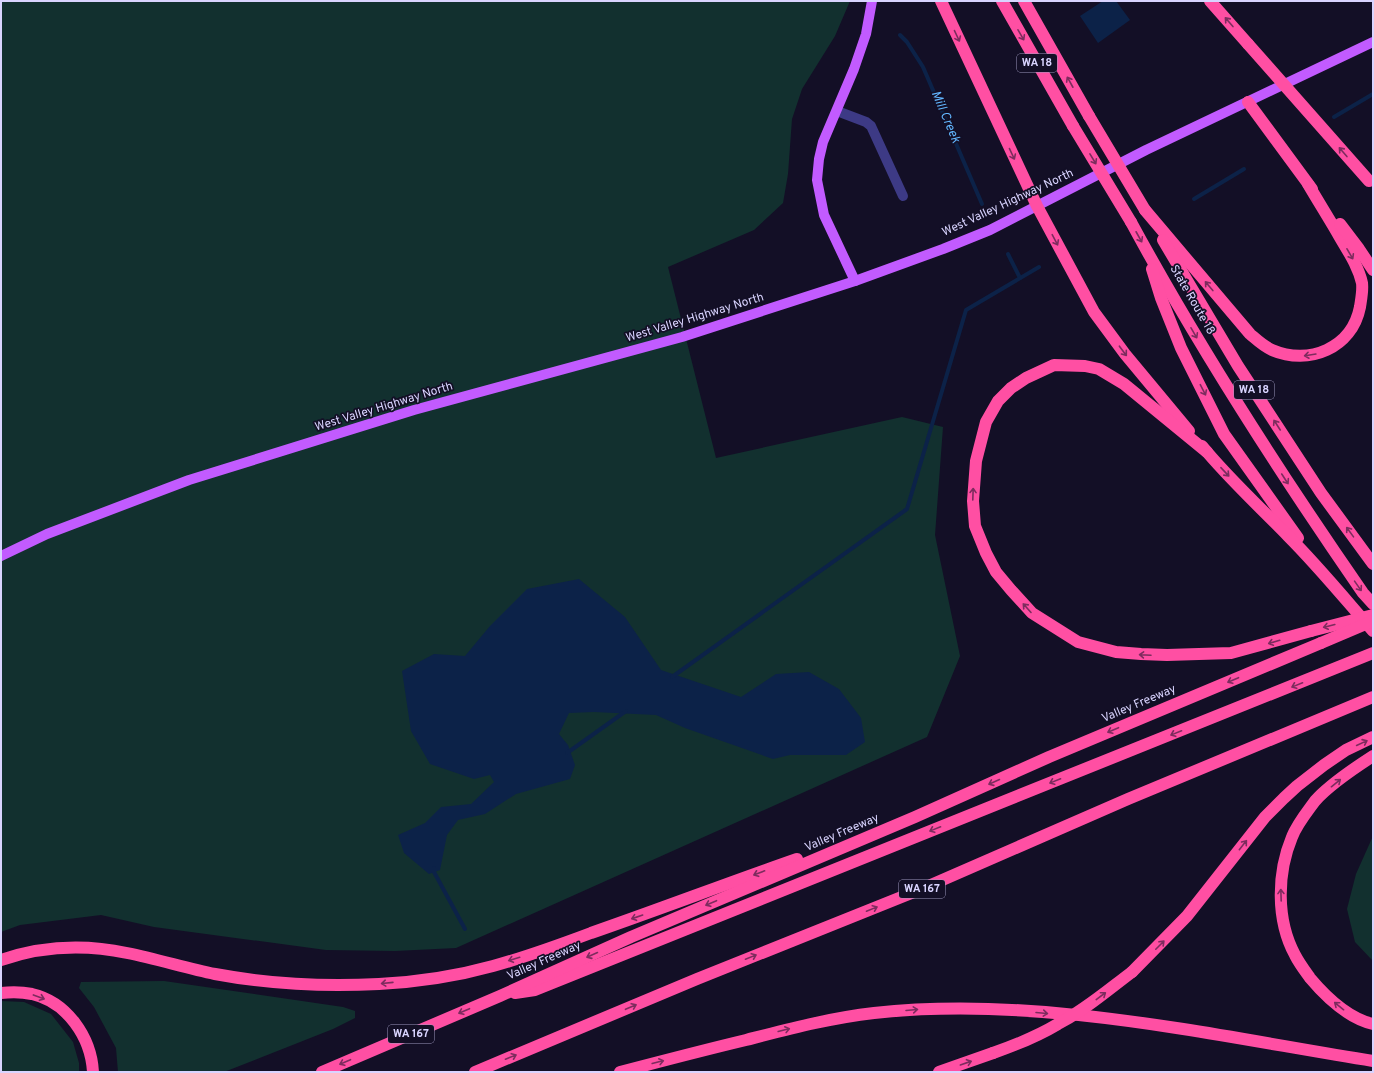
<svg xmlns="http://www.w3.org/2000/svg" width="1374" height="1073" font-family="Overpass,sans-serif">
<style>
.green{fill:#12302f}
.water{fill:#0c2248}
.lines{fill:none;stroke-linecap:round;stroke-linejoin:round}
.stream{stroke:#0c2248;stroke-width:4}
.minor{stroke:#3d3a85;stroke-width:10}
.major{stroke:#c25bff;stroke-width:10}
.highway{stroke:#ff4fa3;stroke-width:12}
.highway-bridge{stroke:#ff4fa3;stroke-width:12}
.oneway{stroke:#7d2c5e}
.labels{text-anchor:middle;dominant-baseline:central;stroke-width:3.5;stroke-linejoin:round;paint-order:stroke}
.shield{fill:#130f26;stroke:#9e99be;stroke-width:1}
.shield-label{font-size:11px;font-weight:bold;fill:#d9d4ff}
.street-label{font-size:12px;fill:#d9d4ff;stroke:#130f26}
.water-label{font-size:13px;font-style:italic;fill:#62b6ff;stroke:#130f26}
</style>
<rect width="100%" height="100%" fill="#130f26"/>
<g class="green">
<path d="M1 1H850L835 36 802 89 792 119 788 174 783 203 754 230 668 267 716 458 902 417 943 427 935 535 960 656 927 737 456 948 395 951 326 950 154 927 101 915 20 925 1 932Z"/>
<path d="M1373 836V961L1355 942 1347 909 1356 874Z"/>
<path d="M164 981 343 1007 355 1011V1018L333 1029 224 1072H118L116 1048 94 1007 79 988 81 982Z"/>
<path d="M1 1001 24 1002 51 1014 73 1042 79 1063V1072H1Z"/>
</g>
<g class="water">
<path d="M1103 1H1116L1130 20 1098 43 1080 16Z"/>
<path d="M579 579 625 617 661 670 741 697 776 674 809 672 839 689 861 718 865 742 846 755H790L773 759 685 728 656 715 594 712 569 713 559 734 568 745 575 765 570 779 516 794 485 814 458 820 447 835 440 870 429 874 404 853 398 835 425 823 441 807 471 804 494 782 490 775 474 779 430 764 411 731 402 671 434 654 465 656 490 626 527 589Z"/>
</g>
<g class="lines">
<g class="stream">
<path d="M900 35 907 42 923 67 982 204"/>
<path d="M1334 117 1373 94"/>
<path d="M1194 199 1244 169"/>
<path d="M1008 254 1020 278"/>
<path d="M672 677 907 509 966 310 1039 267"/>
<path d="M567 753 626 711"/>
<path d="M434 868V872L465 929"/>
</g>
<path class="minor" d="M837 111 866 122 871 126 903 196"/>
<g class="major">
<path d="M855 281 824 215 817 180 819 159 823 142 854 69 866 34 872 1"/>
<path d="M1 556 47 534 189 480 414 410 682 337 855 281 943 249 990 230 1146 150 1373 42"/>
</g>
<g class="highway">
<path d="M941 1 1037 206 1094 312 1125 354 1189 431"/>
<path d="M1002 1 1073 126"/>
<path d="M1024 1 1089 116"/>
<path d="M1210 1 1248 44"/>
<path d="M1248 102 1312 189"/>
<path d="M1145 210 1250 334C1257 340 1263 346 1272 350 1309 366 1352 348 1360 307 1361 300 1363 291 1362 283 1358 265 1347 250 1338 234 1328 217 1318 201 1308 184"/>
<path d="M1131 222C1201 351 1280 473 1363 593L1373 604"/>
<path d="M1340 224 1359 249 1373 270"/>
<path d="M1163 240 1238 366 1321 493 1373 564"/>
<path d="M1152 269 1161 298 1181 348 1224 434 1298 538"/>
<path d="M1202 446C1228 478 1259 506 1288 536 1318 566 1345 599 1373 631"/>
<path d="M1207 452 1124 384 1099 369 1085 366 1054 365 1026 378 1011 388 998 401 986 422 976 461 973 501 975 526 986 553 996 572 1011 590 1032 613 1078 642 1116 652 1141 654 1167 655 1231 653 1311 631"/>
<path d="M1373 756C1356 767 1328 786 1315 801 1307 812 1297 824 1292 837 1277 873 1276 920 1295 955 1299 963 1305 971 1310 978 1326 997 1348 1018 1373 1024"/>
<path d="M1 960C42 946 84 944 127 953 157 959 186 968 215 974 269 984 324 987 379 984 417 982 457 976 493 966 526 957 559 945 591 933 660 909 728 883 797 859"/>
<path d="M1132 972 1187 916 1265 817 1284 798 1297 786 1324 765 1346 750 1373 737"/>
<path d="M1 993C11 992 22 992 32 994 67 1002 91 1037 93 1072"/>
<path d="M515 993 535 990 1373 653"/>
<path d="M322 1072 500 996 631 937 915 817 1049 757 1321 643"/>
<path d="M475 1072 697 979 924 888 1128 799 1373 697"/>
<path d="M620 1072C662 1061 704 1050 746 1040 789 1029 830 1018 874 1013 1039 995 1210 1035 1373 1061"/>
<path d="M939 1072 993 1053"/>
</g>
<g class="highway-bridge">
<path d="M1248 44 1369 181"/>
<path d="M1089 116 1145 210"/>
<path d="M1073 126 1131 222"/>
<path d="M1311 631 1373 615"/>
<path d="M1321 643 1373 621"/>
<path d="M993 1053C1016 1045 1038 1036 1058 1024 1085 1010 1108 990 1132 972"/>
</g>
</g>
<defs><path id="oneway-shaft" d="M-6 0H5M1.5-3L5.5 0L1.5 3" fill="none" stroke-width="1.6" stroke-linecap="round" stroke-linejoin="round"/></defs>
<g class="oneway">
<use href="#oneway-shaft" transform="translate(1229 22) rotate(-131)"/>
<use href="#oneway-shaft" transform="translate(1021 35) rotate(60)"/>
<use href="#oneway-shaft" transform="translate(957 36) rotate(65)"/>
<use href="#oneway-shaft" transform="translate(1070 82) rotate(-119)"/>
<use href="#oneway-shaft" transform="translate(1343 152) rotate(-131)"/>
<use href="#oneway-shaft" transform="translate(1012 154) rotate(65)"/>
<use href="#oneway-shaft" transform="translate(1093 159) rotate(59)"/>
<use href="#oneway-shaft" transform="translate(1139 237) rotate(61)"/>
<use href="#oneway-shaft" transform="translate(1055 240) rotate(62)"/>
<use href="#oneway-shaft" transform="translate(1350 254) rotate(60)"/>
<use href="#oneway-shaft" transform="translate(1209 286) rotate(-130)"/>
<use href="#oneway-shaft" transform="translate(1194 333) rotate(60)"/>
<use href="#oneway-shaft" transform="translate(1123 351) rotate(53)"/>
<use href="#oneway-shaft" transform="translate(1310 355) rotate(171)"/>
<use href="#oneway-shaft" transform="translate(1203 390) rotate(63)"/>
<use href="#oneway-shaft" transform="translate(1277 425) rotate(-123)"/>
<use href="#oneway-shaft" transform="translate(1225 472) rotate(47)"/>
<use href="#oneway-shaft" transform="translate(1285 479) rotate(57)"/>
<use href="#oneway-shaft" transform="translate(973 494) rotate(-88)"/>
<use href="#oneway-shaft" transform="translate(1350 532) rotate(-126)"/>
<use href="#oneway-shaft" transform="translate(1358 586) rotate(55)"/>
<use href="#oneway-shaft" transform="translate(1027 608) rotate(-132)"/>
<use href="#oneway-shaft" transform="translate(1329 626) rotate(166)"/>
<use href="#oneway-shaft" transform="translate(1274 642) rotate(164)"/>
<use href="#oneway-shaft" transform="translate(1145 655) rotate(-177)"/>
<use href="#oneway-shaft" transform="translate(1233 680) rotate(157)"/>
<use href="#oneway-shaft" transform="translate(1297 685) rotate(158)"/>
<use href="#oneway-shaft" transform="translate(1113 730) rotate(157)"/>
<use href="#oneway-shaft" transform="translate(1176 733) rotate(158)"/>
<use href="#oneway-shaft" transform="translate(1362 743) rotate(-25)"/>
<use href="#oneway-shaft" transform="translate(1055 781) rotate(158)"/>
<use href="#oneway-shaft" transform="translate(994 782) rotate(156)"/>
<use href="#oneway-shaft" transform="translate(1336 783) rotate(-39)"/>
<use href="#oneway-shaft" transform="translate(935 829) rotate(158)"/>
<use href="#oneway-shaft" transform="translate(1243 845) rotate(-52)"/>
<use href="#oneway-shaft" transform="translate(759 873) rotate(159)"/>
<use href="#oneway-shaft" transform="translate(1281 895) rotate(-92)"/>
<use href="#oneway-shaft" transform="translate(711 903) rotate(157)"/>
<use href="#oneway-shaft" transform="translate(872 909) rotate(-22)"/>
<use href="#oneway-shaft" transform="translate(637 917) rotate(161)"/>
<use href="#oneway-shaft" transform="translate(1160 945) rotate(-45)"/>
<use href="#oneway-shaft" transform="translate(592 955) rotate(156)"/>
<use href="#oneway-shaft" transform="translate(751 957) rotate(-22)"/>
<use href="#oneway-shaft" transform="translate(514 959) rotate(163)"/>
<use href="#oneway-shaft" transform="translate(387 983) rotate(174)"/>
<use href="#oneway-shaft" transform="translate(1101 996) rotate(-37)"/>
<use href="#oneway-shaft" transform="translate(39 997) rotate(20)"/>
<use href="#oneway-shaft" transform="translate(1339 1006) rotate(-141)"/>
<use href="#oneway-shaft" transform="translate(631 1007) rotate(-23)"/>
<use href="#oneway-shaft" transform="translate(912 1010) rotate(-5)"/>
<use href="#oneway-shaft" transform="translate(464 1011) rotate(157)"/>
<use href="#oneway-shaft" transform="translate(1042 1013) rotate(5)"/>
<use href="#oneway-shaft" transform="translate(784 1030) rotate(-14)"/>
<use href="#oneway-shaft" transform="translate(511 1057) rotate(-22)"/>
<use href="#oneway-shaft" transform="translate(345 1062) rotate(157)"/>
<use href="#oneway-shaft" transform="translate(658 1062) rotate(-14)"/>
<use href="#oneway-shaft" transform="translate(966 1063) rotate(-19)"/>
</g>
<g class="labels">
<g class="shield">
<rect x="1017" y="54" width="40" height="18" rx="3"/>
<rect x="1234" y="381" width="40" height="18" rx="3"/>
<rect x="899" y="880" width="46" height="18" rx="3"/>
<rect x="388" y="1025" width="46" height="18" rx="3"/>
</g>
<g class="shield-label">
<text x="1037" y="63">WA 18</text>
<text x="1254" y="390">WA 18</text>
<text x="922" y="889">WA 167</text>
<text x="411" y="1034">WA 167</text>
</g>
<g class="street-label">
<text transform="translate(1008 203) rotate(-25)">West Valley Highway North</text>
<text transform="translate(1192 300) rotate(60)">State Route 18</text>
<text transform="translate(695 318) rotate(-17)">West Valley Highway North</text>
<text transform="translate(384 407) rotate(-17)">West Valley Highway North</text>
<text transform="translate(1139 704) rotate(-23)">Valley Freeway</text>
<text transform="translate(842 833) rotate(-23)">Valley Freeway</text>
<text transform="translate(544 961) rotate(-24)">Valley Freeway</text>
</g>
<g class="water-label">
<text transform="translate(945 117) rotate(67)">Mill Creek</text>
</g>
</g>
<rect width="1374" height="1073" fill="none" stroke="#d9d4ff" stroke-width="4"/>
</svg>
